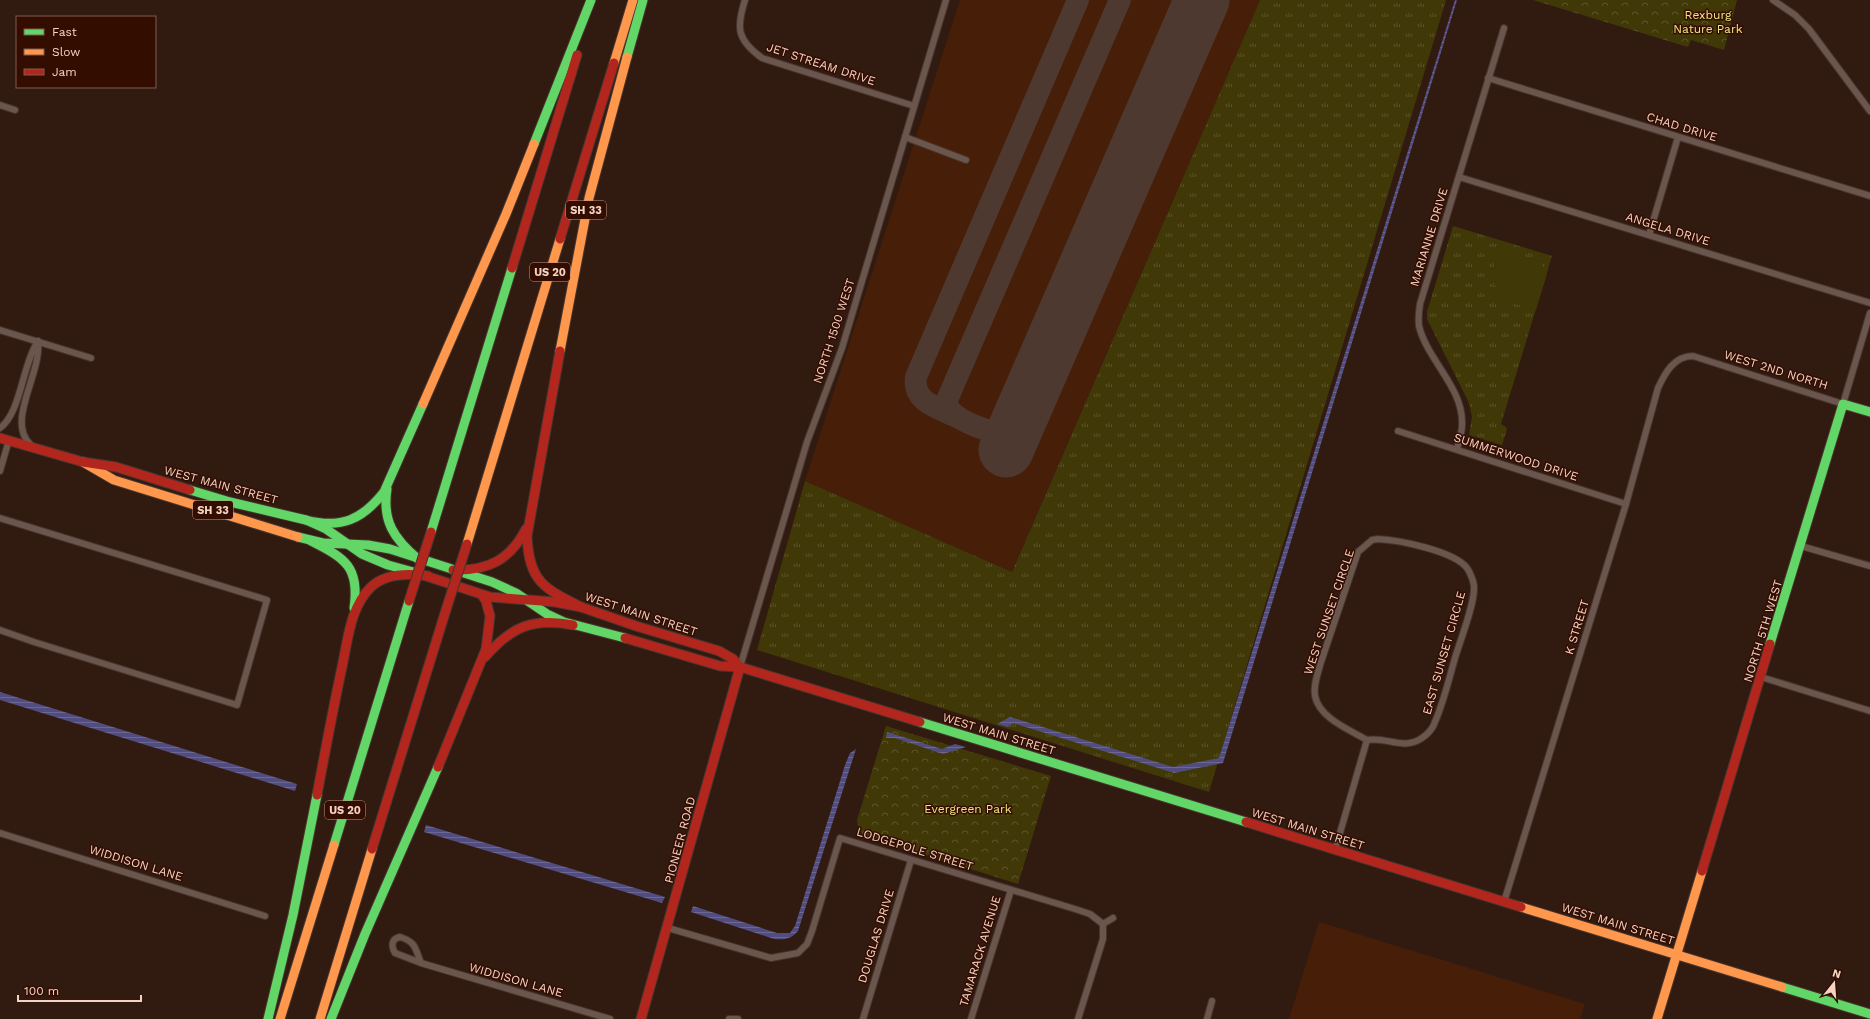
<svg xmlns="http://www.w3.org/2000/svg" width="1870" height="1019" font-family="'Work Sans',sans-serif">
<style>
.built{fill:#471e08}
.grass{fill:url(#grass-tufts)}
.park{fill:url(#park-crowns)}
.pitch{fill:#403807}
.water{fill:url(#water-rules)}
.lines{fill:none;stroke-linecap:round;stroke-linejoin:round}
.taxiway{stroke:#4e3930;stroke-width:22}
.runway{stroke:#4e3930;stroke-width:55}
.street-casing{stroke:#47352e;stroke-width:8}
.fast-casing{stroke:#47352e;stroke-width:11}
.slow-casing{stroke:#47352e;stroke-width:11}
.jam-casing{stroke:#47352e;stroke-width:11}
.street{stroke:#6b564d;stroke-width:6}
.fast{stroke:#63d668;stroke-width:9}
.slow{stroke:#ff974d;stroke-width:9}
.jam{stroke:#b3261e;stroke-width:9}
.jam-bridge-casing{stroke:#47352e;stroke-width:11;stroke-linecap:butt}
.jam-bridge{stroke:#b3261e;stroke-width:9}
.labels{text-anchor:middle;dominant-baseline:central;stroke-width:3;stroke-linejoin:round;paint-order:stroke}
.shield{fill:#330d00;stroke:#ba9789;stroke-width:1}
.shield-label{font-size:11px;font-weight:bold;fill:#f4d2c4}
.park-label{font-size:12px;fill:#eee682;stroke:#330d00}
.street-label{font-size:12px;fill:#f4d2c4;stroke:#330d00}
</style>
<defs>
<pattern id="grass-tufts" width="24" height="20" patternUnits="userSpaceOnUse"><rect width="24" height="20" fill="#403807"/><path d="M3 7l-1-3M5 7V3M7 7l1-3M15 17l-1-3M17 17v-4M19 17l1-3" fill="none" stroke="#5c542a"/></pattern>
<pattern id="park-crowns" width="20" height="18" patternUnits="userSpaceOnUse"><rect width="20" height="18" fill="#403807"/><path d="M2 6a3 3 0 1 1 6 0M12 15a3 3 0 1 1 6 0" fill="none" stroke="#5c542a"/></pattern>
<pattern id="water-rules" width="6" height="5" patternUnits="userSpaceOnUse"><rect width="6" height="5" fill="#524d81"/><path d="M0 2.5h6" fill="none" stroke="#6c6691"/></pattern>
</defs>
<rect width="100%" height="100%" fill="#311b11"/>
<g class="built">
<path d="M960 0H1260L1012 572 805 481Z"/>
<path d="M1319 922 1585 1004 1580 1019H1289Z"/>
</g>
<g class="grass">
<path d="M1260 0H1446L1209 792 757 650 805 481 1012 572Z"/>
<path d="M1453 226 1552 256 1501 424 1506 427 1507 429 1502 445 1469 435 1472 417 1469 403 1427 319V312Z"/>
</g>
<g class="park">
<path d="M1533 0H1737L1724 50 1691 40 1688 47Z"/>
<path d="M886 726 1051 776 1018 884 863 835 859 829 857 820Z"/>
</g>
<path class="pitch" d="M1499 249 1540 262 1547 274 1536 310 1502 300 1491 276Z"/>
<g class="water">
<path d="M1455 0H1457L1223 763 1174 773 1013 723 1008 727 997 724 1010 717 1173 767 1219 758Z"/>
<path d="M0 692 297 784 295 791 0 700Z"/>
<path d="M887 732 942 749 955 744 966 747 943 754 895 738H886Z"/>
<path d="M856 749 798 931C791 939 785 940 774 939L691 912 693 906 777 933H790L795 926 845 765 850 753Z"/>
<path d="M426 825 665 897 662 903 424 832Z"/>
</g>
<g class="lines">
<g class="taxiway">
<path d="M957 417C938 408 912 402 916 377L1078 0"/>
<path d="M1019 420C1012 425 1005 430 996 431 983 431 944 416 947 400L1120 0"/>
</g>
<path class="runway" d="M1006 450 1202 0"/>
<defs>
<g id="street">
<path d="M745 0C736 28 737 40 762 58L914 106"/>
<path d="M1773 0 1795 15 1809 29 1870 111"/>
<path d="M1488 78 1870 196"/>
<path d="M0 105 15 110"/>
<path d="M905 137 966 160"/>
<path d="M1459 177 1870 303"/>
<path d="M1649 235 1678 137"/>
<path d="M0 330 91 358"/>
<path d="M0 428C21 413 22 365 38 341"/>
<path d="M1398 431 1626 504"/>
<path d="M31 445C5 422 42 374 38 341"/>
<path d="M1457 449C1459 441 1462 433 1462 425 1464 388 1427 360 1419 326 1418 319 1419 311 1420 304L1504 28"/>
<path d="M0 471 9 440"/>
<path d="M0 518 267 600 237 705 34 642 0 630"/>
<path d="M1378 539C1399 540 1454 551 1467 568 1470 572 1474 582 1474 587 1475 603 1460 641 1455 658 1449 679 1444 701 1435 722 1433 728 1428 734 1422 738 1403 751 1386 736 1367 740 1350 730 1319 718 1315 696 1313 685 1318 673 1321 662L1358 552 1372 540Z"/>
<path d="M1801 546 1870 566"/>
<path d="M740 667 807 442 842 348 946 0"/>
<path d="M1761 677 1870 711"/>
<path d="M0 833 265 916"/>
<path d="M1335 850 1367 740"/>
<path d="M1504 902 1626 504 1658 388C1665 373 1674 356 1693 356L1843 404 1870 313"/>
<path d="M1103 924 1113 918"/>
<path d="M668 928 771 958 798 953 807 944 812 931 840 838 1075 909 1090 914 1103 924"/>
<path d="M400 937C416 942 415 948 421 963L395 953C391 946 391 939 400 937Z"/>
<path d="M421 963 610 1019"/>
<path d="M729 1019H738"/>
<path d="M863 1019 911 860"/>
<path d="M971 1019 1011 890"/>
<path d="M1078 1019 1103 939V924"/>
<path d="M1207 1019 1212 1001"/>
</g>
<g id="fast">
<path d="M627 57 643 0"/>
<path d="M534 144 591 0"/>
<path d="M387 489C382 521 394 539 418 559"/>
<path d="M190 490 230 502 306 520 326 529 362 554 388 565 417 573"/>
<path d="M306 520C341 529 362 520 384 492L423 404"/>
<path d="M431 532 512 268"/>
<path d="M298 537 323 543 368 545 390 549 492 582 516 593 547 614 564 622 625 638"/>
<path d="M311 541C345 558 360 567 354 608"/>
<path d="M1770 644 1843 404 1870 412"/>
<path d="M920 722 1246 822"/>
<path d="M334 845 409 601"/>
<path d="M1782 987 1870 1014"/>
<path d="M268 1019 293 915 317 795"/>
<path d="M331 1019 365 934 438 767"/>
</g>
<g id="slow">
<path d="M614 63 633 0"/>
<path d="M560 351 589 198 627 57"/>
<path d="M423 404 506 214 534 144"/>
<path d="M83 462 114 480 298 537"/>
<path d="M467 544 560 239"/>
<path d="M1521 907 1782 987"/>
<path d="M280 1019 334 845"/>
<path d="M320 1019 372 849"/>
<path d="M1657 1019 1702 871"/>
</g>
<g id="jam">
<path d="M560 239 614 63"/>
<path d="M512 268 577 55"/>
<path d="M560 351 527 536C529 581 543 588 581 607"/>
<path d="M0 438 83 462 116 467 190 490"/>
<path d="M453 570C488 571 510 560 526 529"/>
<path d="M417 573 490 597 555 602 581 607 636 626 719 651 733 659 740 667"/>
<path d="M625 638 720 666 740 667 920 722"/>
<path d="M485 657C511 627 533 617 573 625"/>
<path d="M438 767 486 649 490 616 486 601 482 595"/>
<path d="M317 795C325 752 333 709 342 667 348 640 350 607 371 587 386 573 408 573 428 576"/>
<path d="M1246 822 1521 907"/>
<path d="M372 849 445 613"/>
<path d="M1702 871 1770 644"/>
<path d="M641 1019 740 667"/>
</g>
</defs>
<use href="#street" class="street-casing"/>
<use href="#fast" class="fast-casing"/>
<use href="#slow" class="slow-casing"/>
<use href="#jam" class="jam-casing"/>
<use href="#street" class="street"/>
<use href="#fast" class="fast"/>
<use href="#slow" class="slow"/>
<use href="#jam" class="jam"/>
<defs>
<g id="jam-bridge">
<path d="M409 601 431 532"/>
<path d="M445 613 467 544"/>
</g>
</defs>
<use href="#jam-bridge" class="jam-bridge-casing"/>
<use href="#jam-bridge" class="jam-bridge"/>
</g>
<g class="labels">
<g class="shield">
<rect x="566" y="201" width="40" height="18" rx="3"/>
<rect x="530" y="263" width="40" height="18" rx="3"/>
<rect x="193" y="501" width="40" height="18" rx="3"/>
<rect x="325" y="801" width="40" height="18" rx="3"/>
</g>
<g class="shield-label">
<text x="586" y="210">SH 33</text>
<text x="550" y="272">US 20</text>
<text x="213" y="510">SH 33</text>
<text x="345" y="810">US 20</text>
</g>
<g class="park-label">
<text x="1708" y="15">Rexburg<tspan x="1708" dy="14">Nature Park</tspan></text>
<text x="968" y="809">Evergreen Park</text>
</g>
<g class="street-label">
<text transform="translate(821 64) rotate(18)">JET STREAM DRIVE</text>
<text transform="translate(1682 127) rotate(17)">CHAD DRIVE</text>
<text transform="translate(1668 229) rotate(17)">ANGELA DRIVE</text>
<text transform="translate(1429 237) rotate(-73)">MARIANNE DRIVE</text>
<text transform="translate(834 331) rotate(-72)">NORTH 1500 WEST</text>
<text transform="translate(1776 370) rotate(17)">WEST 2ND NORTH</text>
<text transform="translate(1516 457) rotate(18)">SUMMERWOOD DRIVE</text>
<text transform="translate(221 485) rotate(15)">WEST MAIN STREET</text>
<text transform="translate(1329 612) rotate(-71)">WEST SUNSET CIRCLE</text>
<text transform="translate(641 614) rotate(18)">WEST MAIN STREET</text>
<text transform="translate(1577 627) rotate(-73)">K STREET</text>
<text transform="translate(1763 631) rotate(-73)">NORTH 5TH WEST</text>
<text transform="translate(1444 653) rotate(-74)">EAST SUNSET CIRCLE</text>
<text transform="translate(999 734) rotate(17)">WEST MAIN STREET</text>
<text transform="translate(1308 829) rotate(17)">WEST MAIN STREET</text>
<text transform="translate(680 840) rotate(-75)">PIONEER ROAD</text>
<text transform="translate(915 849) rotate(17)">LODGEPOLE STREET</text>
<text transform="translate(136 863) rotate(17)">WIDDISON LANE</text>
<text transform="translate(1618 924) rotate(17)">WEST MAIN STREET</text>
<text transform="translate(876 936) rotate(-73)">DOUGLAS DRIVE</text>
<text transform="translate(980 951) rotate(-73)">TAMARACK AVENUE</text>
<text transform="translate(516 980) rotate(16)">WIDDISON LANE</text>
</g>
</g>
<rect x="16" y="16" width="140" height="72" fill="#330d00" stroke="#805c4e"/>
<rect x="24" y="29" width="20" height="6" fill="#63d668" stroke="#805c4e"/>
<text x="52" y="36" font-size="12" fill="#f4d2c4">Fast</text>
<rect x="24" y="49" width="20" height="6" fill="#ff974d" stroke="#805c4e"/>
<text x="52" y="56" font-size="12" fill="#f4d2c4">Slow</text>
<rect x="24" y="69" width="20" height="6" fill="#b3261e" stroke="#805c4e"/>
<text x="52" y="76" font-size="12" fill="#f4d2c4">Jam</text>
<g transform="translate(1834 983) rotate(17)" stroke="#330d00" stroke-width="3" paint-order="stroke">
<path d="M0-3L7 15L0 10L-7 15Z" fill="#f4d2c4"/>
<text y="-6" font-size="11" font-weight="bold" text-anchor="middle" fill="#f4d2c4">N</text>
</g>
<path d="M18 995v6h123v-6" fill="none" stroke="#f4d2c4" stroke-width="2"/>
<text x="24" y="995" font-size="12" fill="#f4d2c4" stroke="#330d00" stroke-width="3" paint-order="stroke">100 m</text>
</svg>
